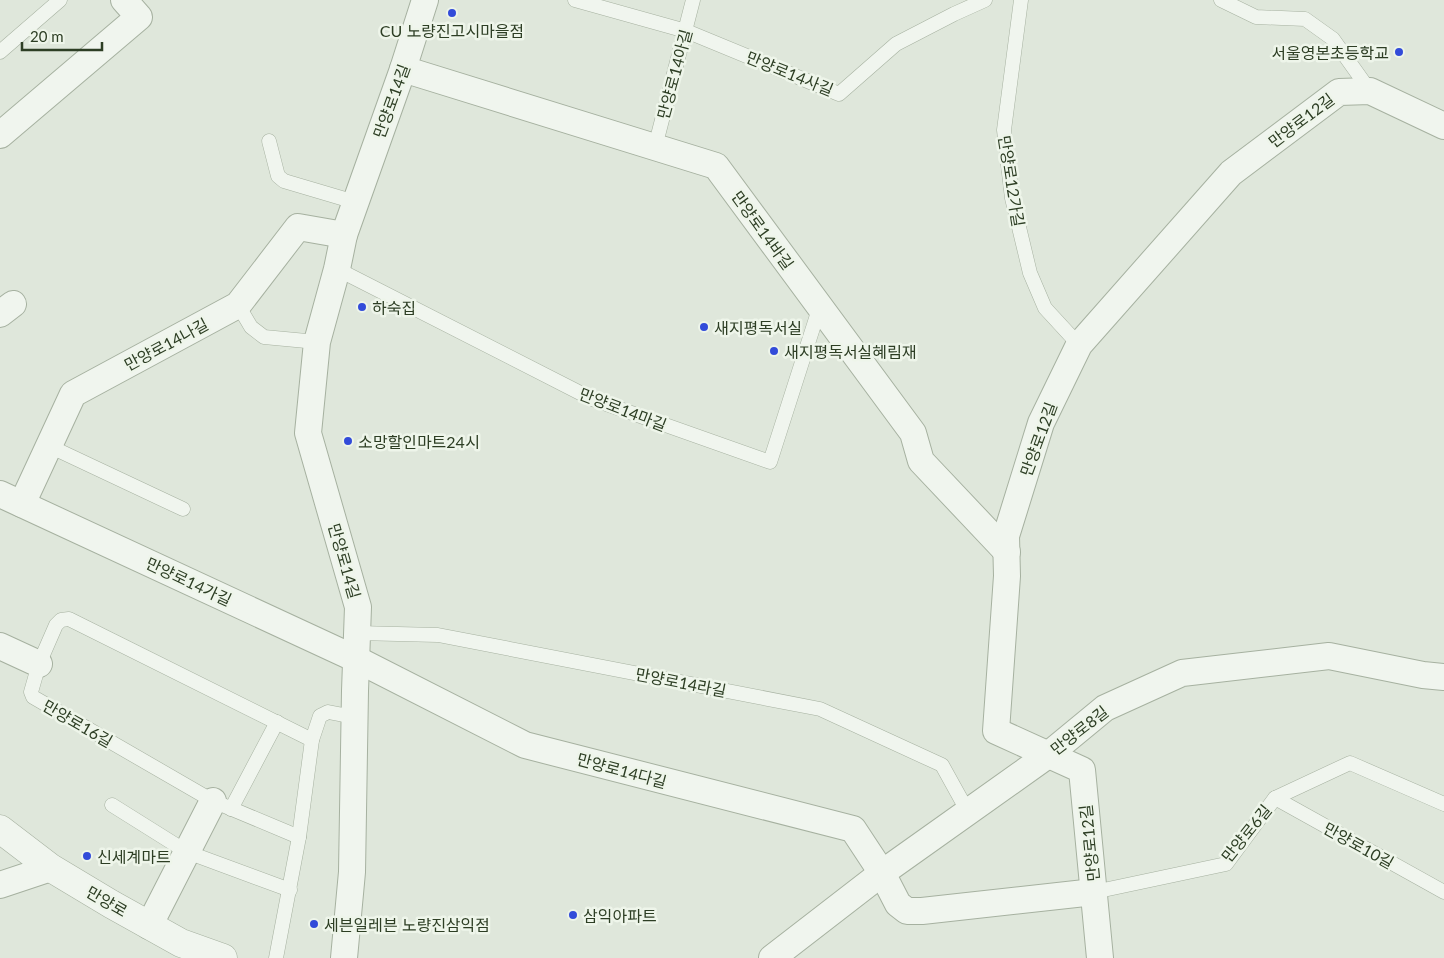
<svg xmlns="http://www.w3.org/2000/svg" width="1444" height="958" font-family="Lato,'Noto Sans KR',sans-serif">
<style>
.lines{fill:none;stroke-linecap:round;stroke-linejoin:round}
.service-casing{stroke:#a6b1a0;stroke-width:15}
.minor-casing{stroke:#a6b1a0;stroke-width:28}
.tertiary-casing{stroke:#a6b1a0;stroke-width:29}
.service{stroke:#f0f5ee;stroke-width:14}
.minor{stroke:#f0f5ee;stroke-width:26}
.tertiary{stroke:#f0f5ee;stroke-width:28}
.poi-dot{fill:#324bd9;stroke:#eef5ea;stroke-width:2}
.labels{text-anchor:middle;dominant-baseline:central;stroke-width:5;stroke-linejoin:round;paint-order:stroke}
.poi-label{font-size:16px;fill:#2d3e24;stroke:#eef5ea;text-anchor:start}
.street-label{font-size:16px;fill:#2d3e24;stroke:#eef5ea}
</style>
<rect width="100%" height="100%" fill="#dfe7db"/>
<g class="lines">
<defs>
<g id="service">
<path d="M575 0 686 31 839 94 896 44 954 14 985 0"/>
<path d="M1021 0 1004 130 1012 198 1030 273 1045 308 1079 345"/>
<path d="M1221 0 1256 17 1305 19 1333 39 1370 91"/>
<path d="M0 52 60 0"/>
<path d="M269 141 278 176 284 181 355 202"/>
<path d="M655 147 693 0"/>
<path d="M337 269 592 399 770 462 820 306"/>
<path d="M238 305 251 327 264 337 317 342"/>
<path d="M49 446 183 509"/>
<path d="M357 633 438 635 820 709 942 765 968 812"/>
<path d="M1275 798 1444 892"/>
<path d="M112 805 187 852 290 890"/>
<path d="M231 809 277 722"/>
<path d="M299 837 213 801 33 697 31 692 39 664 56 625 61 620 69 619 312 740"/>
<path d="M1094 892 1226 864 1275 798 1350 763 1444 804"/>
<path d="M276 958 299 837 312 740 320 716 328 712 354 717"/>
</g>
<g id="minor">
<path d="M403 69 716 166 913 433 921 461 1007 552"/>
<path d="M0 135 139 17 124 0"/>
<path d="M0 314 13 304"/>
<path d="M0 494 356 659 525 745 853 829 882 873 898 904 907 911H922L1094 892"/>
<path d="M22 504 73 394 238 305 298 227 344 235"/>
<path d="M0 646 39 664"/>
<path d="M0 885 51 868"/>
<path d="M149 926 213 801"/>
<path d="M344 958 352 872 355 691 358 607 308 433 317 342 337 269 344 235 403 69 425 0"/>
<path d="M772 958 882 873 1048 755 1105 708 1182 673 1329 656 1423 675 1444 677"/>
<path d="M1100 958 1082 770 996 731 1007 576 1006 536 1041 423 1079 345 1231 173 1339 92 1370 91 1444 126"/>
</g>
<path id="tertiary" d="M0 829 51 868 111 904 181 943 223 958"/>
</defs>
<use href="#service" class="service-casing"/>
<use href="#minor" class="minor-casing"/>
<use href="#tertiary" class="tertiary-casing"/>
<use href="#service" class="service"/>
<use href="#minor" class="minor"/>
<use href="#tertiary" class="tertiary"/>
</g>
<g class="poi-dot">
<circle cx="452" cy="13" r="5"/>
<circle cx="1399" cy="52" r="5"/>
<circle cx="362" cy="307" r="5"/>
<circle cx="704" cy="327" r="5"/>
<circle cx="774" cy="351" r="5"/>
<circle cx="348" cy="441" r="5"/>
<circle cx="87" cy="856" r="5"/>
<circle cx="573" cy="915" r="5"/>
<circle cx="314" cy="924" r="5"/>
</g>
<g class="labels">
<g class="poi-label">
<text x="452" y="30" text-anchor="middle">CU 노량진고시마을점</text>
<text x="1389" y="52" text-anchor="end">서울영본초등학교</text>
<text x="372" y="307">하숙집</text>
<text x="714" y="327">새지평독서실</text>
<text x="784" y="351">새지평독서실혜림재</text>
<text x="358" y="441">소망할인마트24시</text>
<text x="97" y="856">신세계마트</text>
<text x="583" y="915">삼익아파트</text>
<text x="324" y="924">세븐일레븐 노량진삼익점</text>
</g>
<g class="street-label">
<text transform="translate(790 73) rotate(22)">만양로14사길</text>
<text transform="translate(674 74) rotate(-75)">만양로14아길</text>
<text transform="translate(391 101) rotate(-70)">만양로14길</text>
<text transform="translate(1301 120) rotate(-37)">만양로12길</text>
<text transform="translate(1012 181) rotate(81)">만양로12가길</text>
<text transform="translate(763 230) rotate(54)">만양로14바길</text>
<text transform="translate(166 344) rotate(-28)">만양로14나길</text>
<text transform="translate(623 409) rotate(21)">만양로14마길</text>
<text transform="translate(1038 439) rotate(-70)">만양로12길</text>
<text transform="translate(345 561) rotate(74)">만양로14길</text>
<text transform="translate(189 581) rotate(25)">만양로14가길</text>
<text transform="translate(681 682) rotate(11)">만양로14라길</text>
<text transform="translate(78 723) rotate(30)">만양로16길</text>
<text transform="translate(1079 730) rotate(-38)">만양로8길</text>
<text transform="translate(622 770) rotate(15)">만양로14다길</text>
<text transform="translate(1246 833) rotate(-51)">만양로6길</text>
<text transform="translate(1089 843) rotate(-96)">만양로12길</text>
<text transform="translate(1359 845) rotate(29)">만양로10길</text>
<text transform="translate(107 901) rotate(30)">만양로</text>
</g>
</g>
<path d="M22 42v8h80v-8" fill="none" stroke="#2d3e24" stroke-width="2.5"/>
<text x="30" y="42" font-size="15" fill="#2d3e24" stroke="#eef5ea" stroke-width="4" paint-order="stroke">20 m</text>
</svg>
